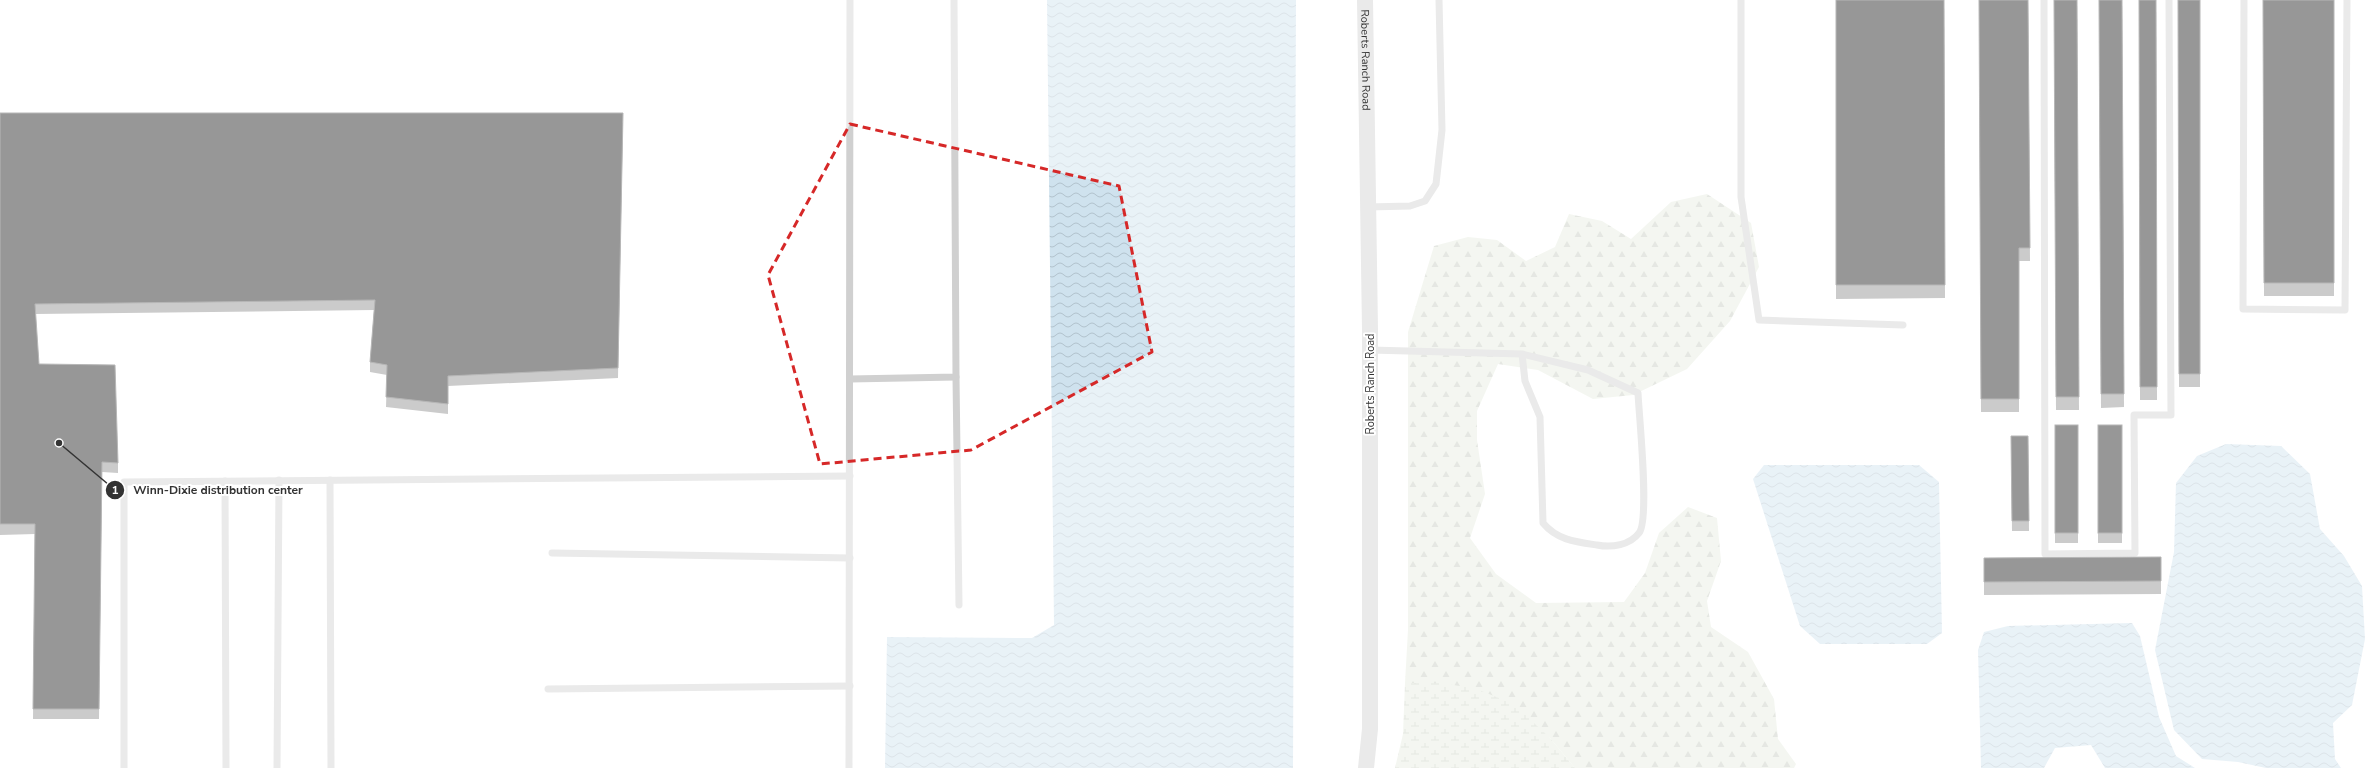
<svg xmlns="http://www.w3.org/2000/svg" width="2373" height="768" font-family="'Nunito Sans',sans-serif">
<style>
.forest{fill:url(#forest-firs)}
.wetland{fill:url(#wetland-marsh)}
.water{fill:url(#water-waves)}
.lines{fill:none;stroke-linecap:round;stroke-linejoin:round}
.service{stroke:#d0d0d0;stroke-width:7}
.tertiary{stroke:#d0d0d0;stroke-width:16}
.wall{fill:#8c8c8c}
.building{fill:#1a1a1a;stroke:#5f5f5f}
.marked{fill:none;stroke:#d62828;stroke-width:3;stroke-dasharray:8 5;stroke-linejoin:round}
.labels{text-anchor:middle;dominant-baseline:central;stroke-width:4;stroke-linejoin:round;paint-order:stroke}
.street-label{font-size:11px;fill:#333;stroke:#fff}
.leader{fill:none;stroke:#333;stroke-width:1.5}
.callout-dot{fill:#333;stroke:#fff;stroke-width:1.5}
.mark-label{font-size:12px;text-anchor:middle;font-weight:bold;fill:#fff}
.callout-label{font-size:12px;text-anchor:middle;font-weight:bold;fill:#333;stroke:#fff;stroke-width:4;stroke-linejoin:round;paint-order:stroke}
</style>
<defs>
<pattern id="forest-firs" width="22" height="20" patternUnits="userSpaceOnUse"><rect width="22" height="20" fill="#e6ecdf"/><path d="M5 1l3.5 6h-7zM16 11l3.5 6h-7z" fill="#c6cbc0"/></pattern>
<pattern id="wetland-marsh" width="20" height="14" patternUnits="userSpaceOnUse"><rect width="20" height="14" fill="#e6ecdf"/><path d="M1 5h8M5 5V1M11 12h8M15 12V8" fill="none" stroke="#c6cbc0"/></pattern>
<pattern id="water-waves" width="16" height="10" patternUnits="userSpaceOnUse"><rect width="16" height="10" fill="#cfe2ee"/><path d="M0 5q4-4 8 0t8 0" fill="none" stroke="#b2c2cd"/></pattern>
</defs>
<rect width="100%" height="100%" fill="#fff"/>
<path class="forest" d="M1707 194 1751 223 1759 267 1730 321 1687 369 1633 395 1593 399 1538 370 1498 364 1477 411V440L1485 494 1470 538 1496 574 1536 603 1624 602 1645 573 1659 533 1688 507 1717 518 1721 561 1707 601 1711 627 1748 652 1774 699 1778 739 1796 764 1794 768H1575L1550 738 1439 683H1405L1408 630V332L1434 246 1468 237 1497 240 1526 261 1555 247 1569 214 1602 221 1631 239 1671 202Z"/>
<path class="wetland" d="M1405 683H1439L1474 688 1514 704 1550 738 1575 768H1395L1403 734Z"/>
<g class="water">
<path d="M1047 0H1296L1293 768H885L887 637 1032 638 1054 625Z"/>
<path d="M2226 444 2281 446 2310 474 2320 529 2344 556 2362 586 2365 639 2352 705 2333 723 2335 759 2341 768H2266L2238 762 2202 759 2174 730 2155 650 2174 552 2176 483 2197 456Z"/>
<path d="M1764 465H1919L1939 482 1942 633 1927 644H1820L1800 626 1753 479Z"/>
<path d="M2132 623 2140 636 2159 717 2176 756 2195 768H2105L2091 745 2055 748 2044 768H1981L1978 650 1984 632 2008 626Z"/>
</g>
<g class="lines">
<g class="service">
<path d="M1741 0V197L1759 320 1903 325"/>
<path d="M2044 0 2045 554 2135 553 2134 415H2171L2169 0"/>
<path d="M2244 0 2243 309 2345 310 2347 0"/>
<path d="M1368 207 1410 206 1425 201 1436 184 1442 130 1439 0"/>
<path d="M1370 350 1522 354 1525 381 1540 417 1543 523C1557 540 1576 542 1597 545 1612 548 1630 545 1639 533 1650 520 1639 416 1638 393L1588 370 1522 354"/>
<path d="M956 377 959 605"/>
<path d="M850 379 956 377 954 0"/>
<path d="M330 480 331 768"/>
<path d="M225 481 226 768"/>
<path d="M552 553 850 558"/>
<path d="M548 689 850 686"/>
<path d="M124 768V482L850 476"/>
<path d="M277 768 279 480"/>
<path d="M849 768 850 0"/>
</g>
<path class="tertiary" id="s1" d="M1365 0 1370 330V729L1366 768"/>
</g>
<g class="wall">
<path d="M1836 0H1944L1945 298 1836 299Z"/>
<path d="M1979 0H2028L2030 261H2019V412H1981Z"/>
<path d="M2054 0H2077L2079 410H2056Z"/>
<path d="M2099 0H2122L2124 407 2101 408Z"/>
<path d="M2139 0H2156L2157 400H2140Z"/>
<path d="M2178 0H2200V387H2179Z"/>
<path d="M2263 0H2334V296H2264Z"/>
<path d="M0 113 623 123 618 378 448 386V414L386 407 387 375 370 372V362L374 310 35 314 39 364 118 463V473L102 472 99 719H33L35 534 0 535Z"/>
<rect x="2055" y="425" width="23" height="118"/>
<rect x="2098" y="425" width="24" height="118"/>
<path d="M2011 436H2028L2029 531H2012Z"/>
<path d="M2161 557V594L1984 595V558Z"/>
</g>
<g class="building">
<path d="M1836 0H1944L1945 285H1836Z"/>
<path d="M1979 0H2028L2030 248H2019V399H1981Z"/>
<path d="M2054 0H2077L2079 397H2056Z"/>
<path d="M2099 0H2122L2124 394H2101Z"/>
<path d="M2139 0H2156L2157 387H2140Z"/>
<path d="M2178 0H2200V374H2179Z"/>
<path d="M2263 0H2334V283H2264Z"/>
<path d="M0 113H623L618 368 448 376V404L386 397 387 365 370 362 375 300 35 304 39 364 115 365 118 463 102 462 99 709H33L35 524H0Z"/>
<rect x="2055" y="425" width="23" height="108"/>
<rect x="2098" y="425" width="24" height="108"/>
<path d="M2011 436H2028L2029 521H2012Z"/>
<path d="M2161 557V581L1984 582V558Z"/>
</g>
<path d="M0 0H2373V768H0ZM850 124 1119 186 1152 352 971 450 820 464 768 275Z" fill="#fff" fill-opacity=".55" fill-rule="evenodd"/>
<path class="marked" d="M850 124 1119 186 1152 352 971 450 820 464 768 275Z"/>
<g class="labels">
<g class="street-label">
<text stroke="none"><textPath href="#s1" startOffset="60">Roberts Ranch Road</textPath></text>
<text transform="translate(1370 384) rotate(-90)">Roberts Ranch Road</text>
</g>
</g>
<path class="leader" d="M59 443L115 490"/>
<g class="callout-dot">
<circle cx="59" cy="443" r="4"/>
<circle cx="115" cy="490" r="10"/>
</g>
<g class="mark-label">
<text x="115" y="494">1</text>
</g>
<g class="callout-label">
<text x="218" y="494">Winn-Dixie distribution center</text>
</g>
</svg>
